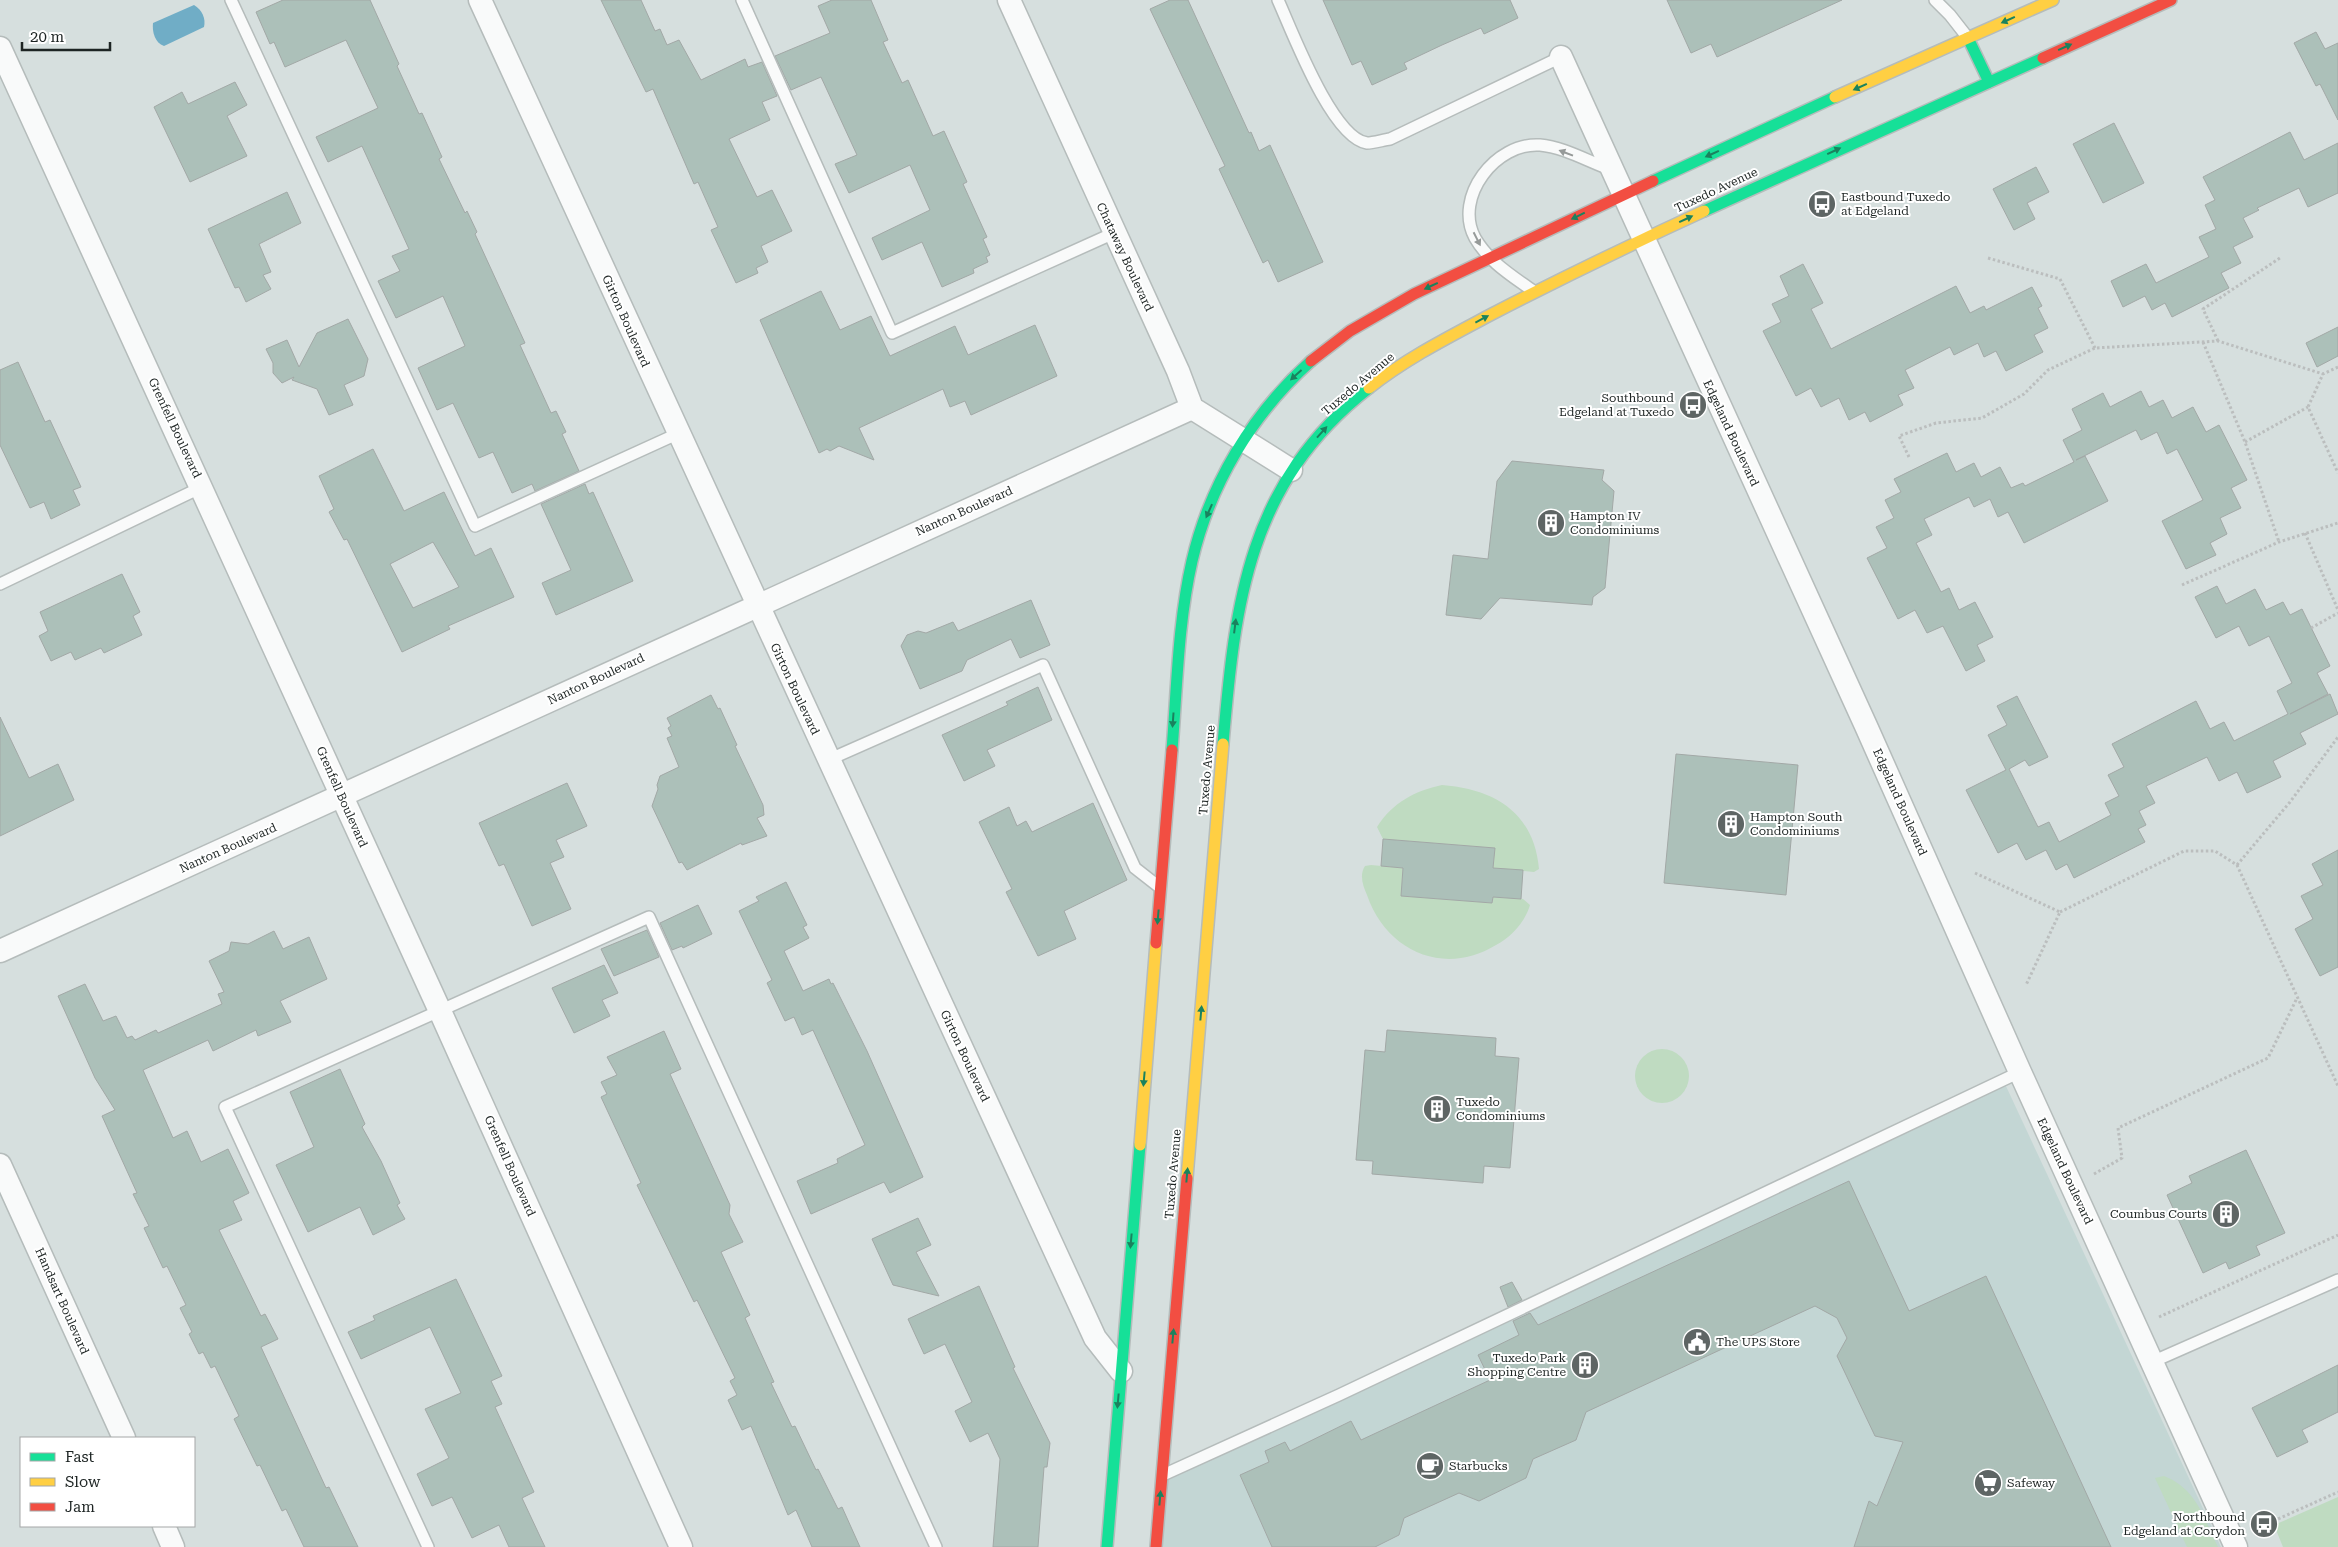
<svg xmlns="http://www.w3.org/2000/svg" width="2338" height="1547" font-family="'Roboto Serif',serif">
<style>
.built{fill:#c3d6d4}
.green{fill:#bfdbc1}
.water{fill:#70adc6}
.building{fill:#acc0b9;stroke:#a2a8a6;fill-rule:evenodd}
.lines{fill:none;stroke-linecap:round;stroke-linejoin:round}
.lane-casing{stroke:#b5bcbb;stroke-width:14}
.street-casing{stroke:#b5bcbb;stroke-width:25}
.fast-casing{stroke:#b5bcbb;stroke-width:14}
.slow-casing{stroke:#b5bcbb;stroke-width:14}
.jam-casing{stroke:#b5bcbb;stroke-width:14}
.path{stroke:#bbbebe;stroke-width:3;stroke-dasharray:2.5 2.5;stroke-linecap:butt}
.lane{stroke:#f9fafa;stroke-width:11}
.street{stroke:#f9fafa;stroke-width:22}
.fast{stroke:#16e098;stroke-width:11}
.slow{stroke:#ffcf43;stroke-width:11}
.jam{stroke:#f24e42;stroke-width:11}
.oneway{fill:#1a825e}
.oneway2{fill:#969a99}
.labels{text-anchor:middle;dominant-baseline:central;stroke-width:4;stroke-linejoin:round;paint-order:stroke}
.street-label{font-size:12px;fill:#1d2423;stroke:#fff}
.poi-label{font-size:12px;fill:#1d2423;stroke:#fff;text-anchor:start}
</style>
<rect width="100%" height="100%" fill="#d6dfde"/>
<path class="built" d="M2005 1084 2221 1547H1156L1162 1475Z"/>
<g class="green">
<path d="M1442 785C1495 789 1534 813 1539 869L1534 872 1493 868 1494 848 1383 839 1377 827C1393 802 1415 791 1442 785Z"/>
<path d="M1371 865 1403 868 1401 896 1492 903 1493 897 1523 899 1530 905C1525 922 1511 937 1496 945 1444 977 1386 951 1367 895 1363 886 1359 875 1365 866Z"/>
<circle cx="1662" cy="1076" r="27"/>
<path d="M2164 1476C2197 1489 2203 1517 2218 1547H2187L2155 1478Z"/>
<path d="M2338 1497V1547H2283L2274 1525Z"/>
</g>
<path class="water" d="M194 5C202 10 206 18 204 27L164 46C155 43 152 32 153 23Z"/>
<g class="building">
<path d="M283 0H370L399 64 397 66 419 114 422 113 442 157 439 159 465 213 467 211 477 232 475 234 525 343 520 345 551 413 556 411 566 432 562 434 579 471 535 491 532 484 512 493 493 452 479 458 453 403 437 410 418 368 465 346 443 296 396 318 378 281 400 271 392 256 409 249 362 146 328 162 316 137 378 108 346 40 285 67 274 42 270 44 256 12Z"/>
<path d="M601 0H641L655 31 660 29 667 45 679 40 701 80 745 59 748 67 762 62 777 96 762 102 770 120 729 139 757 197 772 190 792 231 761 246 768 262 756 268 758 273 736 283 711 230 718 227 698 182 694 184 653 89 646 92Z"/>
<path d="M832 0H871L888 40 883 42 902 83 908 80 933 136 944 131 967 182 963 184 987 237 983 239 990 255 986 257 988 262 973 269 974 273 942 287 922 242 882 260 872 238 930 210 910 165 849 193 835 164 857 155 821 77 791 90 775 56 830 33 818 6Z"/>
<path d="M1170 0H1188L1249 133 1251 132 1259 151 1270 145 1323 262 1278 282 1268 260 1263 263 1219 169 1225 166 1150 9Z"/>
<path d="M1323 0H1510L1518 18 1484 34 1481 28 1442 45 1404 63 1407 69 1372 85 1361 61 1352 65Z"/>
<path d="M1667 0H1842L1717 57 1711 44 1691 53Z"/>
<path d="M2316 32 2325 49 2338 43V120L2320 84 2316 86 2294 43Z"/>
<path d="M235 82 247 105 227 116 247 156 190 182 154 107 182 92 188 104Z"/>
<path d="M2114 123 2144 183 2103 203 2073 144Z"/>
<path d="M2290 132 2304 160 2338 143V193L2308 207 2299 188 2257 208 2259 210 2243 218 2253 237 2233 247 2241 263 2221 273 2229 288 2172 317 2165 303 2152 310 2145 296 2123 307 2111 281 2146 264 2156 283 2209 257 2199 237 2216 229 2205 205 2215 200 2203 177Z"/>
<path d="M2036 167 2049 192 2027 203 2035 219 2014 230 1993 189Z"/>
<path d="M287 192 301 223 259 244 271 272 263 275 271 289 246 302 239 287 235 288 208 229Z"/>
<path d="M1803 264 1823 303 1811 309 1831 349 1956 286 1970 313 1984 306 1986 310 2032 287 2042 306 2038 308 2048 328 2034 335 2043 352 2006 371 1996 351 1984 357 1978 343 1954 355 1950 347 1905 370 1914 388 1898 395 1903 405 1870 422 1865 412 1849 420 1839 398 1821 407 1811 388 1796 396 1763 331 1781 322 1772 304 1789 296 1780 276Z"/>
<path d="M821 291 840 330 871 316 890 356 955 326 968 355 1035 325 1057 376 971 415 965 401 950 407 943 389 859 428 874 460 839 446 830 451 827 449 819 453 760 320Z"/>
<path d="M348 319 368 359 364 376 344 385 353 405 329 415 317 389 292 380 294 377 282 383 273 373V363L266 349 287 340 299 367 317 333Z"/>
<path d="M2338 327V356L2317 367 2306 343Z"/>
<path d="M18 362 45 422 50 420 81 487 73 490 80 505 51 519 44 502 30 508 0 445V370Z"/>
<path d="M2141 391 2149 407 2163 400 2172 418 2193 407 2206 432 2219 425 2247 480 2231 488 2241 508 2220 518 2227 534 2210 543 2216 555 2186 569 2162 521 2203 500 2177 449 2167 454 2157 432 2141 440 2136 430 2076 460 2085 456 2108 501 2024 543 2008 512 1998 517 1990 499 1974 507 1969 497 1924 519 1932 535 1916 543 1941 592 1949 588 1959 610 1975 602 1993 637 1977 645 1985 661 1966 671 1943 626 1927 633 1915 610 1898 619 1867 558 1887 548 1876 527 1894 518 1885 500 1901 492 1894 479 1947 453 1956 472 1974 463 1981 477 2000 467 2011 488 2023 483 2025 486 2074 462 2063 440 2082 430 2072 409 2103 393 2110 407Z"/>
<path d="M373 449 404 511 444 492 475 556 491 548 514 597 448 626 450 629 402 652 347 539 344 540 329 512 334 509 319 476ZM433 542 459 587 413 608 390 564Z"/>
<path d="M1512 461 1604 470 1602 480 1614 491 1605 588 1593 597 1592 605 1500 598 1481 619 1446 615 1453 555 1488 559 1497 481Z"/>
<path d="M585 484 589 494 593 492 633 581 556 615 542 583 571 570 541 504Z"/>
<path d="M122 574 140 612 133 616 142 635 104 653 101 648 75 660 71 652 51 661 39 636 48 631 40 612Z"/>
<path d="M2217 586 2226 604 2255 589 2266 610 2283 602 2290 615 2302 609 2330 666 2317 673 2328 694 2290 714 2330 694 2338 714 2300 733 2306 744 2273 761 2281 777 2247 793 2237 772 2219 781 2207 757 2146 786 2155 803 2139 811 2146 825 2138 829 2145 842 2074 878 2067 864 2056 870 2046 850 2026 860 2017 843 1998 853 1966 790 2006 770 1988 735 2007 725 1997 706 2017 696 2048 757 2029 766 2025 760 2009 769 2038 827 2049 822 2059 842 2111 815 2105 803 2119 796 2108 775 2124 767 2112 744 2196 701 2210 729 2224 722 2234 741 2288 714 2277 691 2292 683 2269 636 2249 646 2239 626 2216 638 2195 597Z"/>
<path d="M1031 600 1050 645 1020 658 1011 639 967 660 962 671 920 689 901 646 907 635 918 631 926 633 953 622 958 631Z"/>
<path d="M1038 687 1052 720 987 750 995 766 964 781 942 735 1008 705 1006 702Z"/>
<path d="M711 695 718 709 720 708 737 745 735 746 763 805 764 815 757 818 767 836 742 845 741 843 687 870 682 862 679 863 652 806 658 789 657 785 660 776 679 767 667 738 672 736 668 728 671 726 667 718Z"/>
<path d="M0 717 29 778 58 764 74 800 0 836Z"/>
<path d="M1676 754 1798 765 1786 895 1664 883Z"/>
<path d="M567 783 587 826 556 840 564 857 550 863 571 909 532 926 504 864 499 866 479 823Z"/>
<path d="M1093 803 1127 880 1064 911 1076 939 1038 956 1006 892 1012 889 979 822 1009 807 1017 826 1026 821 1032 832Z"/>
<path d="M1383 839 1495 848 1493 868 1523 870 1521 899 1493 897 1492 903 1401 896 1403 868 1381 866Z"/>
<path d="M2338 850V967L2320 976 2295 929 2313 919 2301 896 2323 885 2312 864Z"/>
<path d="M786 882 807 925 803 927 809 938 784 951 803 991 829 979 831 984 833 983 867 1051 923 1177 890 1193 884 1182 811 1214 797 1181 838 1163 837 1159 865 1145 813 1030 802 1035 794 1017 785 1021 767 983 772 980 739 911 759 901 756 897Z"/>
<path d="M698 905 712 934 683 948 682 946 672 950 660 923Z"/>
<path d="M647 930 659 957 614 976 601 949Z"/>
<path d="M274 931 283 949 309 937 327 979 280 1001 291 1022 258 1036 256 1030 213 1051 208 1040 143 1070 173 1138 187 1131 201 1162 228 1149 249 1193 233 1201 242 1220 219 1230 261 1316 265 1314 278 1339 261 1347 326 1488 329 1487 358 1547H304L286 1509 282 1511 260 1465 257 1466 234 1419 239 1416 215 1366 211 1368 203 1352 199 1354 189 1334 192 1332 180 1308 186 1305 167 1266 163 1268 144 1228 149 1226 133 1194 137 1193 102 1116 115 1110 95 1078 58 996 85 984 103 1021 116 1016 127 1038 132 1036 135 1040 156 1030 158 1033 222 1004 218 994 224 992 209 961 229 951 231 942 248 944Z"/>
<path d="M604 965 618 993 602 1000 610 1016 574 1033 552 988Z"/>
<path d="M1387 1030 1496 1038 1495 1056 1519 1058 1510 1168 1484 1166 1483 1183 1372 1174 1373 1161 1356 1160 1365 1050 1385 1052Z"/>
<path d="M664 1031 681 1069 670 1074 730 1205 729 1214 743 1242 721 1252 750 1315 745 1318 774 1382 771 1383 792 1427 795 1426 816 1470 818 1469 838 1509 842 1507 860 1547H812L796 1510 788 1515 751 1426 742 1430 728 1400 737 1395 730 1381 735 1378 697 1300 694 1302 637 1185 641 1183 601 1097 607 1094 601 1082 617 1075 607 1057Z"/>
<path d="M340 1069 365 1124 362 1127 381 1161 400 1203 397 1205 405 1219 373 1235 360 1207 308 1232 276 1165 314 1147 290 1092Z"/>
<path d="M2246 1150 2285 1233 2256 1246 2260 1255 2229 1269 2226 1262 2203 1273 2167 1195 2192 1183 2189 1176Z"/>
<path d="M1849 1181 1909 1311 1986 1276 2111 1547H1854L1869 1501 1877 1506 1903 1442 1875 1436 1837 1356 1847 1338 1837 1318 1815 1306 1586 1412 1576 1440 1533 1459 1526 1478 1479 1501 1459 1493 1404 1518 1399 1535 1375 1547H1272L1240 1475 1269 1462 1265 1451 1285 1442 1290 1451 1351 1421 1361 1440 1490 1380 1478 1355 1519 1335 1513 1321 1530 1313 1538 1325Z"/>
<path d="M918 1218 931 1245 916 1252 939 1296 893 1285 872 1239Z"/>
<path d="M456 1279 502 1376 491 1381 502 1404 495 1407 534 1492 522 1498 545 1547H509L499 1525 472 1538 452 1497 432 1506 417 1474 449 1458 425 1409 461 1393 430 1327 361 1359 348 1332 375 1320 373 1316Z"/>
<path d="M1512 1282 1522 1300 1508 1307 1500 1287Z"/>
<path d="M979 1286 1015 1367 1013 1368 1050 1443 1047 1467H1044L1038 1547H993L1000 1459 988 1433 970 1442 955 1411 972 1402 945 1344 924 1354 908 1319Z"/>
<path d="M2338 1365V1412L2302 1430 2308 1442 2277 1457 2252 1408Z"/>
</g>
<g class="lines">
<defs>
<g id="lane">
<path d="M231 0 475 526 677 434"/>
<path d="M742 0 892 333 1114 233"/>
<path d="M1278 0C1292 31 1332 138 1367 143 1373 143 1383 140 1390 139L1561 57"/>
<path d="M1935 0 1950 15 1968 38"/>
<path d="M1533 291C1511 275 1489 262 1475 238 1453 197 1496 142 1540 145 1564 147 1589 162 1612 170"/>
<path d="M0 584 202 487"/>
<path d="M828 760 1043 665 1135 868 1158 886"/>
<path d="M2152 1362 2338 1280"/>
<path d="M1163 1475 1339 1395 2020 1072"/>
<path d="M428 1547 225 1107 649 917 936 1547"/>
</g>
<g id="street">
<path d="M480 0 1095 1338 1121 1371"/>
<path d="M1009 0 1178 371 1192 408 1291 470"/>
<path d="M0 48 440 1011 681 1547"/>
<path d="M1561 57 1866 726 2020 1072 2236 1547"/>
<path d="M0 951 1192 408"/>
<path d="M0 1165 124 1438"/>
<path d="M164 1526 173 1547"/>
</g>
<g id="fast">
<path d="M1968 38 1989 82"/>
<path d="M1653 181 1835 97"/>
<path d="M1704 211 2043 58"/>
<path d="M1223 744C1235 602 1248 483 1369 388"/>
<path d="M1172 750C1177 687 1178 622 1192 561 1210 484 1252 414 1311 361"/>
<path d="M1107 1547 1140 1145"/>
</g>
<g id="slow">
<path d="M1835 97 2053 0"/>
<path d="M1369 388C1407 358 1449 337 1492 314 1562 278 1632 244 1704 211"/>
<path d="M1140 1145 1156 943"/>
<path d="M1187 1178 1223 744"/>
</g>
<g id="jam">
<path d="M2043 58 2171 0"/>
<path d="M1311 361 1350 331 1414 294 1653 181"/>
<path d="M1156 943 1172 750"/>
<path d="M1156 1547 1187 1178"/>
</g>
</defs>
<use href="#lane" class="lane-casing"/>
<use href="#street" class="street-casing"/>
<use href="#fast" class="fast-casing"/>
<use href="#slow" class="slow-casing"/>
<use href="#jam" class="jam-casing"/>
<g class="path">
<path d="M1988 258 2060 279 2095 348"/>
<path d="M2218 341 2203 309 2280 258"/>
<path d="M2203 342 2245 442 2279 542"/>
<path d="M2338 367 2323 374 2308 407 2338 473"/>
<path d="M2245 442 2308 407"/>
<path d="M1909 457 1899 436 1936 423 1982 418 2024 394 2048 370 2095 348 2218 341 2323 374"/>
<path d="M2305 533 2338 610"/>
<path d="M2182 585 2279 542 2338 523"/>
<path d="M2311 628 2338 613"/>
<path d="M2237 865 2290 802 2338 737"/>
<path d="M1975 873 2060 912 2026 985"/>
<path d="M2060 912 2184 851H2215L2237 865 2338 1086"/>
<path d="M2094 1174 2122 1158 2118 1128 2268 1058 2297 998"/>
<path d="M2159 1317 2338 1235"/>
<path d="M2269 1523 2338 1492"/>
</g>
<use href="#lane" class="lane"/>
<use href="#street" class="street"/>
<use href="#fast" class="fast"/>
<use href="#slow" class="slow"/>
<use href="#jam" class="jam"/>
</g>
<defs><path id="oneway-solid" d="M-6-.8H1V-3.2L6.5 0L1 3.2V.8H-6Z" transform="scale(1.25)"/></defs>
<g class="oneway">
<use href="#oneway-solid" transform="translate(2008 20) rotate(156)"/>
<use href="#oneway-solid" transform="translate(2065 47) rotate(-24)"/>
<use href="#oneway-solid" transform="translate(1860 87) rotate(156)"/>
<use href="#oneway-solid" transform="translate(1834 151) rotate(-25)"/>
<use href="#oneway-solid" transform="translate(1712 154) rotate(156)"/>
<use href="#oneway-solid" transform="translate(1578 216) rotate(154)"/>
<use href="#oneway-solid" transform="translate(1686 219) rotate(-25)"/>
<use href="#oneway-solid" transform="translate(1431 286) rotate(155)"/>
<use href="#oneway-solid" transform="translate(1482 319) rotate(-28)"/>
<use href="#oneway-solid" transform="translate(1296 375) rotate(138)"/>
<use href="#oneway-solid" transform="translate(1322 432) rotate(-48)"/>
<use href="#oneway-solid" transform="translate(1209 511) rotate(114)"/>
<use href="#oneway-solid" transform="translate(1235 626) rotate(-83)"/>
<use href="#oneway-solid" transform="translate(1173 720) rotate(94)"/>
<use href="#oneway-solid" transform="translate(1158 917) rotate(95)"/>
<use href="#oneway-solid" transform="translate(1201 1013) rotate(-85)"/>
<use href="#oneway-solid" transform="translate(1144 1079) rotate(95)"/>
<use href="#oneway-solid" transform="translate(1187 1175) rotate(-85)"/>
<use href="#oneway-solid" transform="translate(1131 1241) rotate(95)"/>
<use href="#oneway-solid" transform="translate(1173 1336) rotate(-85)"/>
<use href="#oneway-solid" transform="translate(1118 1401) rotate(95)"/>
<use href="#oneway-solid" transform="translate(1160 1498) rotate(-85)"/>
</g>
<g class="oneway2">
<use href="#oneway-solid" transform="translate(1566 153) rotate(-159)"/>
<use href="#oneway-solid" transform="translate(1477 239) rotate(63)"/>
</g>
<defs>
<symbol id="bus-disc" viewBox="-11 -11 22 22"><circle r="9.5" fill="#5e6564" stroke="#fff"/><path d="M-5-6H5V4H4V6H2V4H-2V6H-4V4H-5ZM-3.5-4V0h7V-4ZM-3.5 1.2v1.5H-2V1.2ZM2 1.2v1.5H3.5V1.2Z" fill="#fff"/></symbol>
<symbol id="building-disc" viewBox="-11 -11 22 22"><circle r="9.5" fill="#5e6564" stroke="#fff"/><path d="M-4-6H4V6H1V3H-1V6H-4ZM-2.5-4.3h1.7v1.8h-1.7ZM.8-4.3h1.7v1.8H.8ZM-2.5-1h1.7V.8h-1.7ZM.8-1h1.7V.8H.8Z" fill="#fff"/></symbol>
<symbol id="civic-disc" viewBox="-11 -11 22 22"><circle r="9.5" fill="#5e6564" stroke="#fff"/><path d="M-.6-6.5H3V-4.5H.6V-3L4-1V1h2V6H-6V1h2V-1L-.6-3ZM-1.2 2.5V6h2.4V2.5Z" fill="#fff"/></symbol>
<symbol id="cafe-disc" viewBox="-11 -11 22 22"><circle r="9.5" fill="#5e6564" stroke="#fff"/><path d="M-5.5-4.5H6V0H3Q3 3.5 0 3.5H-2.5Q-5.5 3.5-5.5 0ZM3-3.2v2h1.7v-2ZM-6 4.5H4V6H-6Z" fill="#fff"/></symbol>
<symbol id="supermarket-disc" viewBox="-11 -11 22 22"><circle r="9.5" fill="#5e6564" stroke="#fff"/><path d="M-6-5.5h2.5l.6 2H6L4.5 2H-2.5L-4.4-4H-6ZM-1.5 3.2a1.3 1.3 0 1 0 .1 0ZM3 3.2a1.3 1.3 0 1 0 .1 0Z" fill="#fff"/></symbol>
</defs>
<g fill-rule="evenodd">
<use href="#bus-disc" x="1806" y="188" width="32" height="32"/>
<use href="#bus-disc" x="1677" y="389" width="32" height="32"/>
<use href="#building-disc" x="1535" y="507" width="32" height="32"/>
<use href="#building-disc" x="1715" y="808" width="32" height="32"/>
<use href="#building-disc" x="1421" y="1093" width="32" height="32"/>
<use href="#building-disc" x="2210" y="1198" width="32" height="32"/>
<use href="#civic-disc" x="1681" y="1326" width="32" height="32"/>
<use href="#building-disc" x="1569" y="1349" width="32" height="32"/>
<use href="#cafe-disc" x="1414" y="1450" width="32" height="32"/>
<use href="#supermarket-disc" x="1972" y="1467" width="32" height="32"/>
<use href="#bus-disc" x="2248" y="1508" width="32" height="32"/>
</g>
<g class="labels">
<g class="street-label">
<text transform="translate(1716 190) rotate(-25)">Tuxedo Avenue</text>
<text transform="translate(1125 257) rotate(65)">Chataway Boulevard</text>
<text transform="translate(626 321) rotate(66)">Girton Boulevard</text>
<text transform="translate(1358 384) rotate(-40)">Tuxedo Avenue</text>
<text transform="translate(175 428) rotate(65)">Grenfell Boulevard</text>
<text transform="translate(1731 433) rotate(65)">Edgeland Boulevard</text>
<text transform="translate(964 511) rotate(-24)">Nanton Boulevard</text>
<text transform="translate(596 679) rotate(-25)">Nanton Boulevard</text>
<text transform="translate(795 689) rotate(65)">Girton Boulevard</text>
<text transform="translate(1207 770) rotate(-85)">Tuxedo Avenue</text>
<text transform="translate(342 797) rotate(66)">Grenfell Boulevard</text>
<text transform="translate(1900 802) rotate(66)">Edgeland Boulevard</text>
<text transform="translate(228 848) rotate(-24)">Nanton Boulevard</text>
<text transform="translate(965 1056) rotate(65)">Girton Boulevard</text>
<text transform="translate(510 1166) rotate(66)">Grenfell Boulevard</text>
<text transform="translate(2065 1171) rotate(65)">Edgeland Boulevard</text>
<text transform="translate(1173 1174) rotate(-85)">Tuxedo Avenue</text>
<text transform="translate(62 1301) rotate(66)">Handsart Boulevard</text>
</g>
<g class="poi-label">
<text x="1841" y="197">Eastbound Tuxedo<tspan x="1841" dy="14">at Edgeland</tspan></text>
<text x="1674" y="398" text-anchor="end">Southbound<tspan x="1674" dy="14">Edgeland at Tuxedo</tspan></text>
<text x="1570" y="516">Hampton IV<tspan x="1570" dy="14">Condominiums</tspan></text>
<text x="1750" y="817">Hampton South<tspan x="1750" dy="14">Condominiums</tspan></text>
<text x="1456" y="1102">Tuxedo<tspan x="1456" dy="14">Condominiums</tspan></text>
<text x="2207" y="1214" text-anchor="end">Coumbus Courts</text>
<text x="1716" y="1342">The UPS Store</text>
<text x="1566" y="1358" text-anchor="end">Tuxedo Park<tspan x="1566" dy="14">Shopping Centre</tspan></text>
<text x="1449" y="1466">Starbucks</text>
<text x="2007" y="1483">Safeway</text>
<text x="2245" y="1517" text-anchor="end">Northbound<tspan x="2245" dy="14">Edgeland at Corydon</tspan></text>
</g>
</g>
<rect x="20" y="1437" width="175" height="90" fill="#ffffff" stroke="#a5a7a7"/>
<rect x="30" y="1453" width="25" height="8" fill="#16e098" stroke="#a5a7a7"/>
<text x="65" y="1462" font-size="15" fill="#1d2423">Fast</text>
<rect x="30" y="1478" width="25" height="8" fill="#ffcf43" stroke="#a5a7a7"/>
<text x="65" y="1487" font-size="15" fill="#1d2423">Slow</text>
<rect x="30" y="1503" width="25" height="8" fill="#f24e42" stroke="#a5a7a7"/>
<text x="65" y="1512" font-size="15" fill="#1d2423">Jam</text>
<path d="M22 42v8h88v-8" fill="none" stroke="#1d2423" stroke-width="2.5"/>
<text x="30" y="42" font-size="15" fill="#1d2423" stroke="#ffffff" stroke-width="4" paint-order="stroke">20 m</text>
</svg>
